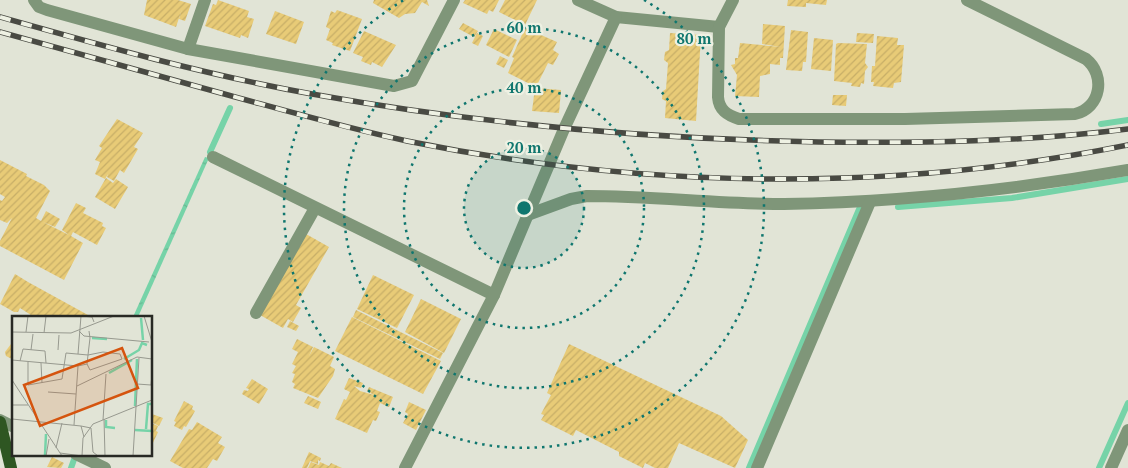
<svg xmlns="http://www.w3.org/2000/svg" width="1128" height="468" font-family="'PT Serif',serif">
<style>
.water{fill:url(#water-ripples)}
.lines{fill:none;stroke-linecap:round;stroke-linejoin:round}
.stream{stroke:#76d3a8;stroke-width:6}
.building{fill:url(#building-hatch)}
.minor{stroke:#7f9679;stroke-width:12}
.major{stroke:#2e5622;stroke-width:12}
.rail-casing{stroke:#494a43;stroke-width:5.5}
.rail{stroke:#eef1e3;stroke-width:4;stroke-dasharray:11;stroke-linecap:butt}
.ring{fill:none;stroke:#0f766e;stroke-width:2.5;stroke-dasharray:2.5 5}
.inset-river{fill:none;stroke:#76d3a8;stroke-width:2.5}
.inset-road{fill:none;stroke:#97998f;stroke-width:1}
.view{fill:#d5540e;fill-opacity:0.15;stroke:#d5540e;stroke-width:2.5}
.inset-edge{fill:none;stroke:#282924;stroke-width:2.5}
.centre{fill:#0f766e;stroke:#eef1e3;stroke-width:2.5}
.ring-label{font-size:15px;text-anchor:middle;font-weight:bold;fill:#0f766e;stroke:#eef1e3;stroke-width:4.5;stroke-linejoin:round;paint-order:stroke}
</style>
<defs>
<pattern id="water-ripples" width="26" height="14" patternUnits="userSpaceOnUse" patternTransform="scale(1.25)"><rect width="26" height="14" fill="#76d3a8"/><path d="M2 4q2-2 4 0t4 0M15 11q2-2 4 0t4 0" fill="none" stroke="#66b590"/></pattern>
<pattern id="building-hatch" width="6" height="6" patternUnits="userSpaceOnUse" patternTransform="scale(1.25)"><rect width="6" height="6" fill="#e8cb77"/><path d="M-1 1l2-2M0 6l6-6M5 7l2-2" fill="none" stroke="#c7ae67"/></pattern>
</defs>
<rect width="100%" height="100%" fill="#e1e4d6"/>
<path class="water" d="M205 157 209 158 138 317H133Z"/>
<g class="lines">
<g class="stream">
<path d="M1101 124 1128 120"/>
<path d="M210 152 230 108"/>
<path d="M898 207 1012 198 1128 179"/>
<path d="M71 468 76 454"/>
<path d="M749 468 860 207"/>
<path d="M1099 468 1128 403"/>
</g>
</g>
<g class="building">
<path d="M147 0H178L191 4 185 21 179 19 182 9 176 27 144 15Z"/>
<path d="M218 0 249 11 247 17 254 19 248 38 241 35 240 38 205 26 213 4 216 5Z"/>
<path d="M374 0H427L429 6 422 2 415 13 405 14 399 18 373 3Z"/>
<path d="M465 0H499L493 12 489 10 487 14 463 3Z"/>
<path d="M505 0H537L525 25 499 12Z"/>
<path d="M788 0H827L826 5 806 3V7L787 6Z"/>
<path d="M337 10 362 19 350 51 332 45 333 43 326 40 330 29 326 27 331 11 335 13Z"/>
<path d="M275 11 304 22 296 44 266 34Z"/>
<path d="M463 23 478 31 474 37 459 29Z"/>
<path d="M763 24 785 26 783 58H780V65L770 64V74L760 76 759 97 735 96 737 75 731 65 735 64V58H738L740 43 781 47 762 44Z"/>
<path d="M525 28 557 42 553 50 559 54 553 65 548 63 536 87 508 73 514 58 512 57Z"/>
<path d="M494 29 517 40 509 57 486 45Z"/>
<path d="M791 30 808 32 806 62H803L802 71 786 70Z"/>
<path d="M364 31 396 45 382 67 372 62 371 65 361 61 363 57 353 53Z"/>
<path d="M477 33 483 36 478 46 472 43Z"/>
<path d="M670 33 701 35 696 121 665 118 666 101 662 99 663 91 666 89 668 63 664 60 665 52 669 50Z"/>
<path d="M857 33 874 34 873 43 856 42Z"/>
<path d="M877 36 898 38 897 45H904L901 82 894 83 893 88 873 86 874 82H871L872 66H875Z"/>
<path d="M814 38 833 40 831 71 811 69Z"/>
<path d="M838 43 867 44 865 63 868 67 865 71 864 84 861 83 860 87 851 86 852 83 834 81 836 44Z"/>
<path d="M500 56 508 60 504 68 496 64Z"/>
<path d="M535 88 561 90 559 113 532 111Z"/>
<path d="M833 95H847L846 106 832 105Z"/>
<path d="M117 119 143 133 134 147 138 149 124 173 120 170 114 181 107 177 108 174 105 179 95 174 100 162 95 160 102 148 99 146Z"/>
<path d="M0 160 27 174 26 176 44 185 50 191 36 218 41 221 46 211 60 219 55 227 43 222 69 235 62 230 76 203 86 208 83 213 103 223 102 226 106 228 97 245 73 232 71 236 83 243 64 280 0 246V241L12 218 7 223 0 220V200L2 201 5 197 0 194Z"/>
<path d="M106 178 113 183 116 179 128 187 115 209 95 197Z"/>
<path d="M306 234 329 247 296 305 301 308 293 322 288 319 283 328 260 315Z"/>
<path d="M15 274 28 282 88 315 87 317H34L20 308 18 312H14L0 304Z"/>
<path d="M373 275 414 295 397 328 357 309Z"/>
<path d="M421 299 461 319 444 353 405 332Z"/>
<path d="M356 310 443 353 440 359 353 317Z"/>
<path d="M352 317 441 361 423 394 335 351Z"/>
<path d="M290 321 299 326 296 331 287 327Z"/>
<path d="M297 339 313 347 309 356 314 347 334 357 330 366 335 369 333 376 318 398 293 388 295 384 292 382 295 374 292 373 296 366 292 364 298 352 292 349Z"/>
<path d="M14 340V360L6 356 5 352Z"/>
<path d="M569 344 721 416 748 440 735 468 679 443 668 468H655L645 463 643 468 619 456V452L576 430 573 436 541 420 544 415 541 414 551 395 547 393Z"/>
<path d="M349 378 363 383 361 388 354 386 360 391 374 395 367 391 369 387 393 397 389 407 380 403 377 411 380 412 376 421 373 420 367 433 335 419 344 399 346 400 350 392 344 389Z"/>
<path d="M252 379 268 389 259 404 242 394 244 390 248 391 249 389 246 388Z"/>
<path d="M308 396 321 402 318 409 304 403Z"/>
<path d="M184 401 193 406 192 409 195 411 186 427 184 426 182 430 174 426 176 422 174 421Z"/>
<path d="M409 402 426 410 416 430 403 423 408 414 405 412Z"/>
<path d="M152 414 163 418 159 426 151 422Z"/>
<path d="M197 422 222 437 218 443 225 447 217 461 213 459 207 468H183L170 461 189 429 192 430Z"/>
<path d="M151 423 158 426 156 431 158 432 152 445Z"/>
<path d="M309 452 321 458 320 461 318 460V464L310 461 307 468H302Z"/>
<path d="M52 457 64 463 61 468 47 467Z"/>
<path d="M311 462 319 465 320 462 329 466 331 463 342 468H308Z"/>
</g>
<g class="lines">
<g class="minor">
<path d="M34 0 39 7 47 10 188 49 394 86 412 81 454 0"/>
<path d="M578 0 616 17 719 27"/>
<path d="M733 0 719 27 718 97C719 110 727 115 739 119H905L1075 114C1101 108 1106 75 1086 59L967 0"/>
<path d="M188 49 205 0"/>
<path d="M213 157 494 295"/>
<path d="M530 214 571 199 587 196C653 196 718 204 784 204 900 202 1014 190 1128 170"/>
<path d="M256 313 315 208"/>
<path d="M0 420 14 427"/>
<path d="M76 454 105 468"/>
<path d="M405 468 494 295 564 129 616 17"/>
<path d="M757 468 870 202"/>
<path d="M1111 468 1128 430"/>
</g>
<path class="major" d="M0 422 11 468"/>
<defs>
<g id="rail">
<path d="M0 17C103 46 206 75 312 94 479 124 649 139 819 142 922 143 1026 142 1128 129"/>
<path d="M0 32C76 53 152 74 228 95 287 111 346 128 407 141 643 189 891 193 1128 145"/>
</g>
</defs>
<use href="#rail" class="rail-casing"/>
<use href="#rail" class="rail"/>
</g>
<circle cx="524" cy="208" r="60" fill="#0f766e" fill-opacity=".12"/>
<g class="ring">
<circle cx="524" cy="208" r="60"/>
<circle cx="524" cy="208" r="120"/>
<circle cx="524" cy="208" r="180"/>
<path d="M644 0A240 240 0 1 1 404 0"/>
</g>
<g transform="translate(12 316)">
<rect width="140" height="140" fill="#e1e4d6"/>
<path class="inset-river" d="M129 2 131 24M80 22 95 23M112 43 127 34 130 27 135 29M97 57 120 44M123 90 125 43M94 104V111L103 112M134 113 136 88H140M123 114 140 115M33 139 34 118"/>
<path class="inset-road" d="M69 0 80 1 82 6M132 0 140 26M67 15 72 20 137 26M0 16 59 17 102 0M14 16 16 0M32 17 34 0M19 34 21 18M46 34 47 19M66 38 69 0M0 44 66 50 75 48M8 45 11 33 33 35 34 47M16 46V69L50 63 54 37 76 39 91 36 108 38 110 43 78 54 75 48 76 39 78 22 77 15M29 47 30 67M0 64 50 140M125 68 139 69 140 58M65 70 125 41 140 43M36 76 64 78M0 89H16M0 103 69 110 72 121M92 103 93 140M91 104 94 58M62 109 66 50M69 110 79 112 81 136 86 140M44 132 50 107M48 137 70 140M34 140 37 123M70 140 71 122 81 108 140 84M121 140 127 42"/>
<path class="view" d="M110 32 126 72 28 110 12 69Z"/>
<rect width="140" height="140" class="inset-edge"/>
</g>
<circle cx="524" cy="208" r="8" class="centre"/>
<g class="ring-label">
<text x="524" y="33">60 m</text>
<text x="694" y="44">80 m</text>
<text x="524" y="93">40 m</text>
<text x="524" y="153">20 m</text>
</g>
</svg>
